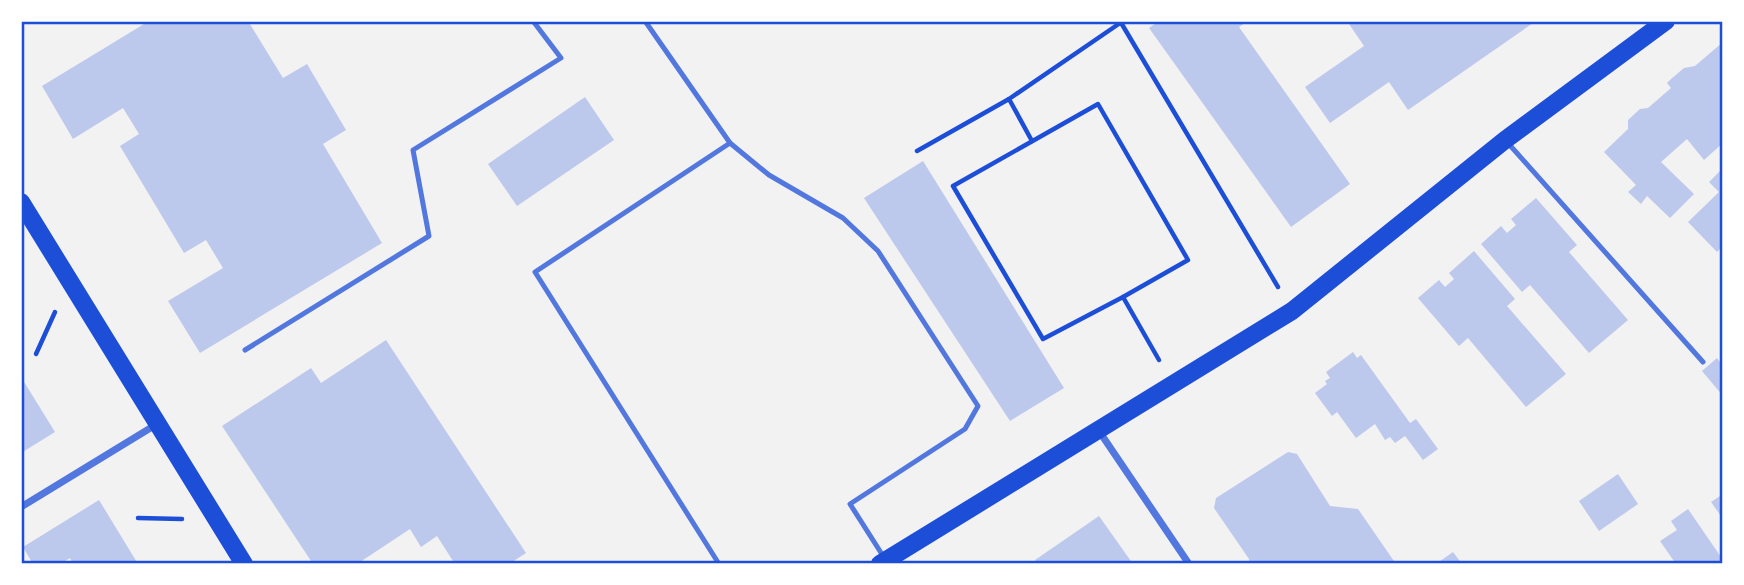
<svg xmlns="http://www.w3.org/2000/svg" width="1744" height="585" font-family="'DM Sans',sans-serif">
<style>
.building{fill:#bdc9ec}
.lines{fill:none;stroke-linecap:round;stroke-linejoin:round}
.path{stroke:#1d4ed8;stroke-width:4.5}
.service{stroke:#5277de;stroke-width:5}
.minor{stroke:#5277de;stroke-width:7}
.primary{stroke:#1d4ed8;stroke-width:18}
.neatline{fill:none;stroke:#1d4ed8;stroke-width:2.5}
</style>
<rect width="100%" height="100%" fill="#f2f2f2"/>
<g class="building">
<path d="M149 21H248L283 78 307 64 346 130 323 144 382 243 200 353 168 301 223 268 206 240 184 253 120 146 139 134 123 108 73 139 42 86Z"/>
<path d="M1159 21H1248L1239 27 1350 184 1291 227 1149 28Z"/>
<path d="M1347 21H1536L1408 110 1389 82 1330 123 1305 87 1364 46Z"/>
<path d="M1723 42V143L1704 160 1687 139 1661 162 1694 194 1670 218 1647 196 1641 204 1628 192 1636 185 1604 152 1628 129V120L1640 109 1648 108 1671 88 1667 83 1671 79 1684 68 1695 66Z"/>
<path d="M585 97 614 140 517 206 488 164Z"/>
<path d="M923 161 1064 388 1010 421 864 198Z"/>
<path d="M1723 168V246L1717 252 1688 222 1719 192 1709 182Z"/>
<path d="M1536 198 1577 245 1569 252 1628 320 1589 353 1530 285 1522 292 1481 244 1501 226 1507 233 1516 225 1511 219Z"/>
<path d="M1474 251 1515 299 1507 306 1566 374 1526 407 1468 338 1459 346 1418 298 1439 280 1445 287 1454 279 1449 273Z"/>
<path d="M386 340 526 553 509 564H455L437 536 421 547 410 529 357 564H313L222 426 311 368 321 383Z"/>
<path d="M1353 352 1357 358 1361 355 1410 423 1416 419 1438 449 1423 460 1405 436 1395 443 1390 437 1385 440 1375 424 1356 438 1337 412 1332 416 1315 393 1327 384 1325 381 1330 378 1326 372Z"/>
<path d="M1717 358 1723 366V396L1702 371Z"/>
<path d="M21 377 55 432 21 453Z"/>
<path d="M1288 452 1297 454 1330 506 1358 509 1396 564H1249V559L1214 508 1216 498Z"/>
<path d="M1618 474 1638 504 1599 531 1579 501Z"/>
<path d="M1723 494V519L1711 502Z"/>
<path d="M99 500 138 564H73L70 558 60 564H33L23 547Z"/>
<path d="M1688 509 1723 560V564H1676L1660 541 1677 530 1671 521Z"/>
<path d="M1099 516 1133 564H1038L1035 560Z"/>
<path d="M1453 552 1462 564H1436Z"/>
</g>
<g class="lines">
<g class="path">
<path d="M1120 21 1278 287"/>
<path d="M1009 99 1032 141"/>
<path d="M1098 104 1188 260 1123 297 1043 339 953 186Z"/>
<path d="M917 151 1009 99 1123 21"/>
<path d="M1123 297 1159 360"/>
<path d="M36 354 55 312"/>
<path d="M138 518 182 519"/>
</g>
<g class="service">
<path d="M645 21 730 143"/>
<path d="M1507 142 1703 362"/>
<path d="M245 350 429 236 413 150 561 58 533 21"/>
<path d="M719 564 535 272 730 143 769 175 843 218 878 251 978 406 965 429 850 504 885 559"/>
</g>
<g class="minor">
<path d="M1099 431 1189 564"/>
<path d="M21 507 157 424"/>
</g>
<g class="primary">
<path d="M21 202 244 564"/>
<path d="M880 564 1292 311 1505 140 1666 21"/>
</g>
</g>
<rect width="1744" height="585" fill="none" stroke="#ffffff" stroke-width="46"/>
<rect x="23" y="23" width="1698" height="539" class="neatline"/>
</svg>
